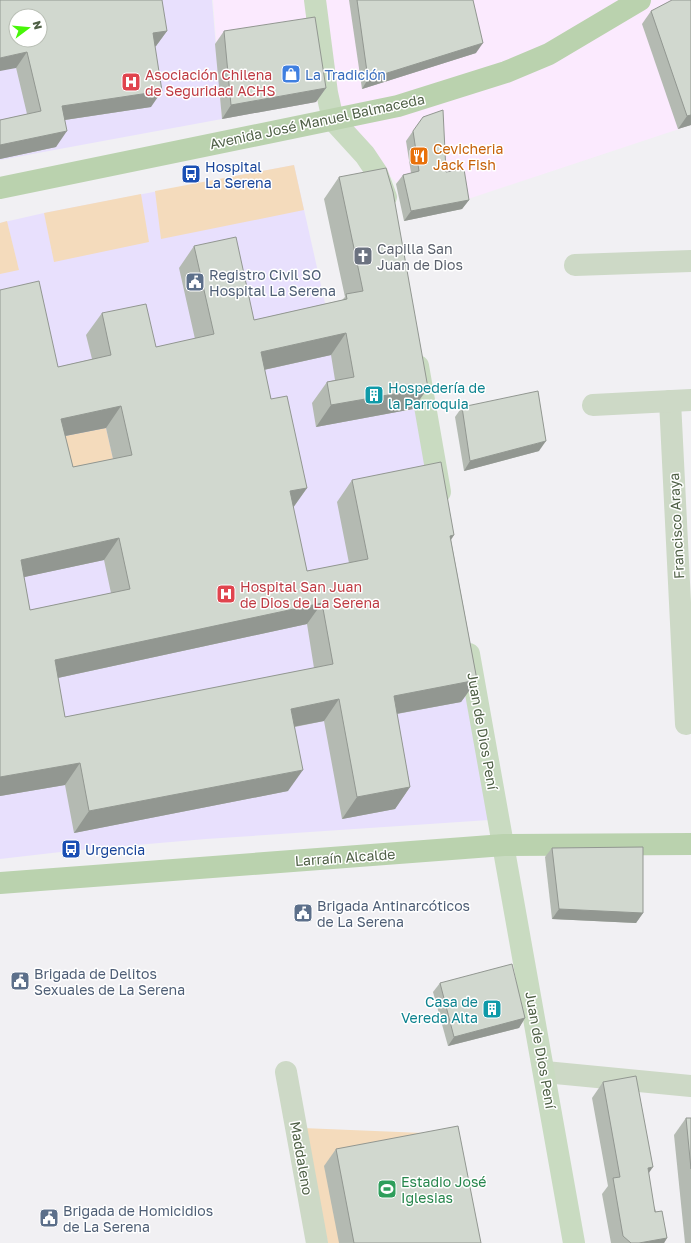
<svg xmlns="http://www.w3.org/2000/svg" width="691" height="1243" font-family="'Golos Text',sans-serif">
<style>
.commercial{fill:#fbeafe}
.medical{fill:#e8e0fd;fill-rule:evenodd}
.green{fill:#f4dbbc}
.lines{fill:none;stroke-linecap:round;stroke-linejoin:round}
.street{stroke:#cdd9c6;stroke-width:22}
.secondary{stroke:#c9dbc1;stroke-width:22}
.primary{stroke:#bad2ae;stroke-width:22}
.wall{fill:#b4bab2;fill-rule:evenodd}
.shaded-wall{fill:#929791}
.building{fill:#d1d8cf;stroke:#929791;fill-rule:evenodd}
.labels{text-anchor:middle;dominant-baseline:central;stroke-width:3;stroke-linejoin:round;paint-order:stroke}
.health-label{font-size:14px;fill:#be3a42;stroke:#fff;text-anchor:start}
.shop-label{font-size:14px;fill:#366cbe;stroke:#fff;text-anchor:start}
.street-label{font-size:14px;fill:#4f6046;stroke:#fff}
.food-label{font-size:14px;fill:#c56008;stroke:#fff;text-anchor:start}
.transit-label{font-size:14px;fill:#164399;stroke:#fff;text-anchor:start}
.worship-label{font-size:14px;fill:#5b616d;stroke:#fff;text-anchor:start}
.service-label{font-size:14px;fill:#4e5e75;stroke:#fff;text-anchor:start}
.culture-label{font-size:14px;fill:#0d838f;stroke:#fff;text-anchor:start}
.leisure-label{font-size:14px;fill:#27864d;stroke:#fff;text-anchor:start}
</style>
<rect width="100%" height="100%" fill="#f1f0f3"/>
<path class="commercial" d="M213 0H691V125L426 213 318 102 222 119Z"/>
<g class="medical">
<path d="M0 0H212L222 119 0 160ZM16 16H40V40H16Z"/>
<path d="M294 165 329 321 413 355 489 820 206 839 78 850 0 859V223L44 213Z"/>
</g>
<g class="green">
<path d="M294 165 304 210 161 239 155 191Z"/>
<path d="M141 194 149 242 54 262 44 213Z"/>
<path d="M7 221 19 270 0 274V223Z"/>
<path d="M106 428 117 476 58 489 45 440Z"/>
<path d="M302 1128 448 1134 469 1243H328Z"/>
</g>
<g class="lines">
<g class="street">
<path d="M575 265 691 261"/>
<path d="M670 401 686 724"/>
<path d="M593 405 691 400"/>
<path d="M286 1072 317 1243"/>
<path d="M545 1072 691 1086"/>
</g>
<g class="secondary">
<path d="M315 0 327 93 333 120 365 155 377 173 386 197"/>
<path d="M418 366 440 492"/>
<path d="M469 654 574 1243"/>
</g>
<g class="primary">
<path d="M0 188 398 106 506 72 549 54 640 0"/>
<path d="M0 883 504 845 691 844"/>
</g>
</g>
<g class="wall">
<path d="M0 0 167 31 156 46 155 47 151 107 65 120 56 147 0 159V120L27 114Z"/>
<path d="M349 0H473L476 53 362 89Z"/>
<path d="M691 0V125L678 129 642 24 651 11Z"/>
<path d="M224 31 326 88 316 102 222 119 215 44Z"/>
<path d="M413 131 469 200 462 209 404 221 396 184 403 175 411 173 406 141Z"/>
<path d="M339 177 413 409 316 427 312 403 327 382 335 380 331 355 264 370 271 399 307 488 293 508 307 571 349 563 337 502 352 480 454 535 451 540 477 680 461 702 397 714 410 787 395 809 342 819 324 721 295 727 288 791 74 833 65 785 0 796V290L58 367 92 359 86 335 102 313 156 347 195 339 179 268 194 246 254 320 342 300 345 297 324 199ZM106 428 113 459 73 467 65 436ZM104 560 111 593 30 610 24 577ZM307 624 314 668 65 717 58 678Z"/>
<path d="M462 407 539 451 464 471 455 417Z"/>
<path d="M552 848 643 913 636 923 552 919 545 857Z"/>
<path d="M440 983 525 1018 519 1028 448 1046 433 992Z"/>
<path d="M603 1082 667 1238 664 1243H611L602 1194 608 1186 592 1098Z"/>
<path d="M686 1118H691V1243H685L674 1135Z"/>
<path d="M336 1149 481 1243H339L324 1166Z"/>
</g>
<g class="shaded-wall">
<path d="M167 31 156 46 142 49 153 33Z"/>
<path d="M483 43 476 53 362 89 368 79Z"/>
<path d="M27 52 16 68 0 71V58Z"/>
<path d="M326 88 316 102 222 119 231 105Z"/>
<path d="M162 91 151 107 51 122 62 106Z"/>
<path d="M691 115V125L678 129 687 116Z"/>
<path d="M67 131 56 147 0 159V145Z"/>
<path d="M469 200 462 209 404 221 411 211Z"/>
<path d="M346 333 331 355 245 374 261 352Z"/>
<path d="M428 388 413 409 316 427 331 405Z"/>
<path d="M121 406 106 428 45 440 61 419Z"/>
<path d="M546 441 539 451 464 471 470 461Z"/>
<path d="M307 488 292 509 290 491Z"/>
<path d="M454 535 439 557 450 536Z"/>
<path d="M119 538 104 560 6 581 21 560Z"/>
<path d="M322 603 307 624 39 682 55 660Z"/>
<path d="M477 680 461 702 379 717 394 696Z"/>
<path d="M339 699 324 721 276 730 291 709Z"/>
<path d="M80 763 65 785 0 796V777Z"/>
<path d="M303 770 288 791 74 833 89 811Z"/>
<path d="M410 787 395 809 342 819 357 797Z"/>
<path d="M559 909 643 913 636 923 552 919Z"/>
<path d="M525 1018 519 1028 448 1046 454 1037Z"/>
<path d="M653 1167 642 1183 648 1168Z"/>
<path d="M667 1238 664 1243H639Z"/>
</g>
<g class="building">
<path d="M0 0H162L167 31 153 33 162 91 62 106 67 131 0 145V120L41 111 27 52 0 58ZM16 16H40V40H16Z"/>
<path d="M357 0H473L483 43 368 79Z"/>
<path d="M672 0H691V115L687 116 651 11Z"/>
<path d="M315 17 326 88 231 105 224 31Z"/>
<path d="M443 110 446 172 464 169 469 200 411 211 403 175 419 171 413 131 423 117Z"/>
<path d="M386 168 393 192 428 388 331 405 327 382 354 377 346 333 261 352 271 399 287 396 307 488 290 491 307 571 368 559 352 480 441 462 454 535 450 536 477 680 394 696 410 787 357 797 339 699 291 709 303 770 89 811 80 763 0 777V290L39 281 58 367 111 355 102 313 146 304 156 347 214 334 194 246 236 237 254 320 347 299 346 294 363 291 339 177ZM121 406 132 455 73 467 61 419ZM119 538 130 589 30 610 21 560ZM322 603 333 664 65 717 55 660Z"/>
<path d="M538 391 546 441 470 461 462 407Z"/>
<path d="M643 847V913L559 909 552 848Z"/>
<path d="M512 964 525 1018 454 1037 440 983Z"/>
<path d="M636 1076 653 1167 648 1168 655 1212 662 1211 667 1238 639 1243H631L623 1236 613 1178 620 1177 603 1082Z"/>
<path d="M686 1118H691V1169Z"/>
<path d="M458 1126 481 1243H354L336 1149Z"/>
</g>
<defs>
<symbol id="shop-square" viewBox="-11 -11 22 22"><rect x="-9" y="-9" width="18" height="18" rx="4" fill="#3f7fe0" stroke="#fff"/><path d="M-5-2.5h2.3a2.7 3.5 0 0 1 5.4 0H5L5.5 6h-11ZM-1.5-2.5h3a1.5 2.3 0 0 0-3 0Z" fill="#fff"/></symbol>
<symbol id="hospital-square" viewBox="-11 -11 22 22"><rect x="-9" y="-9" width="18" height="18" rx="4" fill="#e0444e" stroke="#fff"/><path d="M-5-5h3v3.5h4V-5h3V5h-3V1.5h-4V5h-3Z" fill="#fff"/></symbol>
<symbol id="restaurant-square" viewBox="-11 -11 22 22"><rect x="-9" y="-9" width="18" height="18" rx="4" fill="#e8710a" stroke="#fff"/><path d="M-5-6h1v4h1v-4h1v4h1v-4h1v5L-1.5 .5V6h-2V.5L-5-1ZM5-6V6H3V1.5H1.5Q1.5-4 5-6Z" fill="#fff"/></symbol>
<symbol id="bus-square" viewBox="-11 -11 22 22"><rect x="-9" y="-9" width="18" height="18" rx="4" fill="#1a4fb4" stroke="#fff"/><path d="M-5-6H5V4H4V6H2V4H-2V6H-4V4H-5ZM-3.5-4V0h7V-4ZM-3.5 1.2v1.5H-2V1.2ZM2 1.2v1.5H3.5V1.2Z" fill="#fff"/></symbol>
<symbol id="church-square" viewBox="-11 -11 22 22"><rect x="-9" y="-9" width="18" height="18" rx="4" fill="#6b7280" stroke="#fff"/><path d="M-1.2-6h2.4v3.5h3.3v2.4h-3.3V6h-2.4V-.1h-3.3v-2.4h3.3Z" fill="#fff"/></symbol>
<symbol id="civic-square" viewBox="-11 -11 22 22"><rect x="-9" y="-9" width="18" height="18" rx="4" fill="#5c6f8a" stroke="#fff"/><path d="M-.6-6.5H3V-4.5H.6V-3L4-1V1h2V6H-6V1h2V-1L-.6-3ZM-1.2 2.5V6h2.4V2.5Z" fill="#fff"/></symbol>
<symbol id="building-square" viewBox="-11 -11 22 22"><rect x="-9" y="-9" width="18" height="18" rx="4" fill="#0f9aa8" stroke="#fff"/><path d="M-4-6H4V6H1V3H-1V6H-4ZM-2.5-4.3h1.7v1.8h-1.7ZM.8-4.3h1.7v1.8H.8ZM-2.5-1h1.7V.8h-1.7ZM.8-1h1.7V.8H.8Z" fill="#fff"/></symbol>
<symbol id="stadium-square" viewBox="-11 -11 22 22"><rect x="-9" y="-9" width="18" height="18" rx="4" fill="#2e9e5b" stroke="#fff"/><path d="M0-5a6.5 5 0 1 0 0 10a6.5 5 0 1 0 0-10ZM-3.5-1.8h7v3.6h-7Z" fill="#fff"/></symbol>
</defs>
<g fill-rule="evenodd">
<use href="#shop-square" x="280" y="63" width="22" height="22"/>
<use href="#hospital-square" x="120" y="71" width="22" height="22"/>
<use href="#restaurant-square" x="408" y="145" width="22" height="22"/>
<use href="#bus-square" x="180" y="163" width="22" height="22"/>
<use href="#church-square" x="352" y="245" width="22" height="22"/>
<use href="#civic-square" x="184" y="271" width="22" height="22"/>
<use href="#building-square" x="363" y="384" width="22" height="22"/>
<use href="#hospital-square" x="215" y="583" width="22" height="22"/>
<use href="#bus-square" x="60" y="838" width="22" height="22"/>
<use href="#civic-square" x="292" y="902" width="22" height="22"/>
<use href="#civic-square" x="9" y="970" width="22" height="22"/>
<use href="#building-square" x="481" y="998" width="22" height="22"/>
<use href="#stadium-square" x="376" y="1178" width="22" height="22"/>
<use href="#civic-square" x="38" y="1207" width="22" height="22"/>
</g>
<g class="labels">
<g class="health-label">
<text x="145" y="74">Asociación Chilena<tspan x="145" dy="16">de Seguridad ACHS</tspan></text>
<text x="240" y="586">Hospital San Juan<tspan x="240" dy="16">de Dios de La Serena</tspan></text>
</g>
<g class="shop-label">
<text x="305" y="74">La Tradición</text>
</g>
<g class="street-label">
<text transform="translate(317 121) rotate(-12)">Avenida José Manuel Balmaceda</text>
<text transform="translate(676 526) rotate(-93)">Francisco Araya</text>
<text transform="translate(483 731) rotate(80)">Juan de Dios Pení</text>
<text transform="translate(345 857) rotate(-4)">Larraín Alcalde</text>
<text transform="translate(541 1050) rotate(80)">Juan de Dios Pení</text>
<text transform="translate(302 1158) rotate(80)">Maddaleno</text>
</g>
<g class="food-label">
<text x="433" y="148">Cevicheria<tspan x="433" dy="16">Jack Fish</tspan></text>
</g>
<g class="transit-label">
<text x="205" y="166">Hospital<tspan x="205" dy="16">La Serena</tspan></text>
<text x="85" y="849">Urgencia</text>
</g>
<g class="worship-label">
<text x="377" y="248">Capilla San<tspan x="377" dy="16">Juan de Dios</tspan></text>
</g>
<g class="service-label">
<text x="209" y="274">Registro Civil SO<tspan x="209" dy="16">Hospital La Serena</tspan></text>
<text x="317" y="905">Brigada Antinarcóticos<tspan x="317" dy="16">de La Serena</tspan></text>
<text x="34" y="973">Brigada de Delitos<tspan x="34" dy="16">Sexuales de La Serena</tspan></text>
<text x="63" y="1210">Brigada de Homicidios<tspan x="63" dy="16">de La Serena</tspan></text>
</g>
<g class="culture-label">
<text x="388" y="387">Hospedería de<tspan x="388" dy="16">la Parroquia</tspan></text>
<text x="478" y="1001" text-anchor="end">Casa de<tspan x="478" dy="16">Vereda Alta</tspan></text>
</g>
<g class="leisure-label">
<text x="401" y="1181">Estadio José<tspan x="401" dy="16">Iglesias</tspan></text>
</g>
</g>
<g transform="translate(28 28) rotate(74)"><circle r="19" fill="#ffffff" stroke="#b9bfb5"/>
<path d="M0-3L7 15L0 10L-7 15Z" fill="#47f608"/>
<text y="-6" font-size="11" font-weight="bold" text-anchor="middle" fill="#4f6046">N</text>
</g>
</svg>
